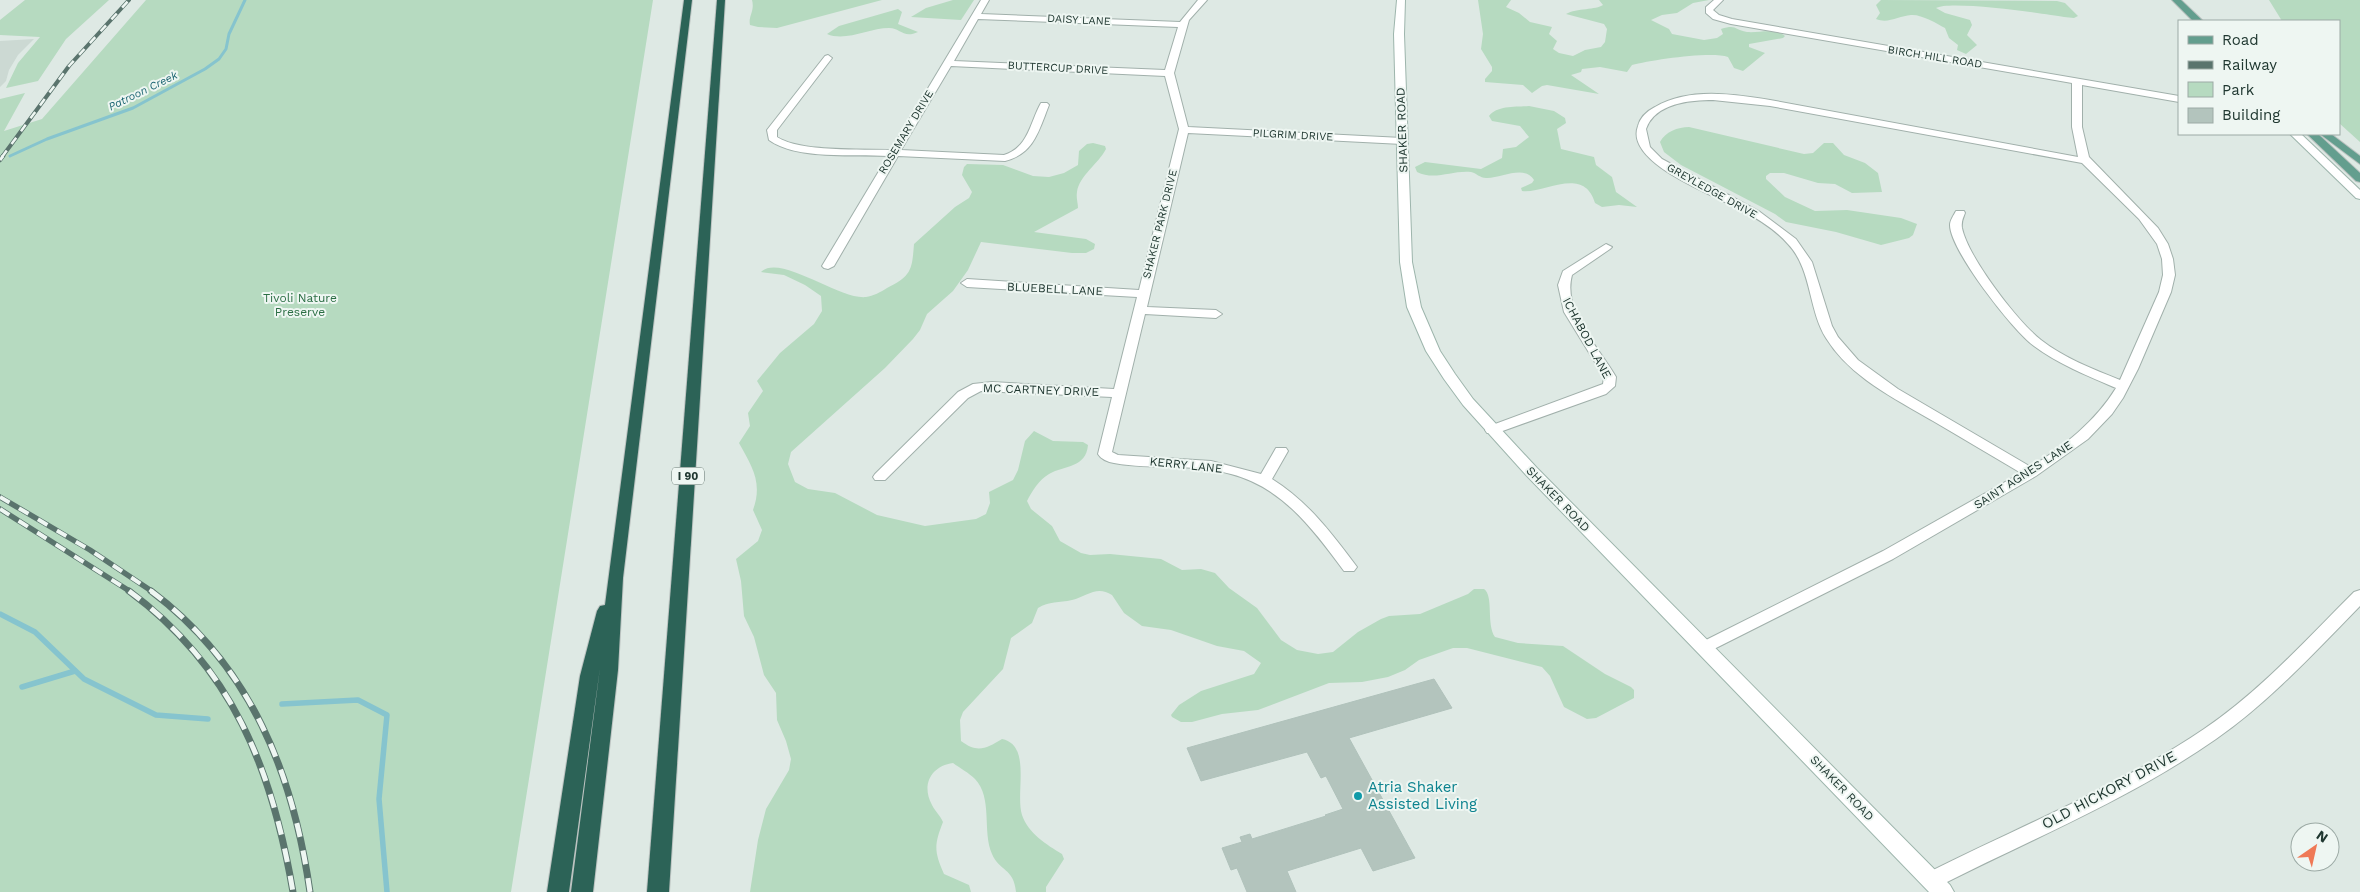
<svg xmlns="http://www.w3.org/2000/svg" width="2360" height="892" font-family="'Work Sans',sans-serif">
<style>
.built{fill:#ccd9d3}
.green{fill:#b6dac0}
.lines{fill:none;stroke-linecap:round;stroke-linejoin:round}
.stream-far1{stroke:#86c4ce;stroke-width:3}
.stream{stroke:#86c4ce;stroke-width:5.5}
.building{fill:#b3c4bd;stroke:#b0c2bb}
.street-casing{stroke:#a1b0ab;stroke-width:2}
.secondary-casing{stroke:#9db5ac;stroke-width:2}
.primary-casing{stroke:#bcc3c1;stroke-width:2}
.highway-casing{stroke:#bcc3c1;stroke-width:2}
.street{fill:#fff;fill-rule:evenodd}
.secondary{fill:#fff;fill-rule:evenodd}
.primary{fill:#639e8e;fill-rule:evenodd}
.highway{fill:#2c6357;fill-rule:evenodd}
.rail-far3-casing{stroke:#5a746d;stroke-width:4}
.rail-far2-casing{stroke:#5a746d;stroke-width:4.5}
.rail-far1-casing{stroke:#5a746d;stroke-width:5.5}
.rail-casing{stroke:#5a746d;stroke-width:7}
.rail-far3{stroke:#eef6f2;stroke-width:2.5;stroke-dasharray:8;stroke-linecap:butt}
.rail-far2{stroke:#eef6f2;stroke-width:3;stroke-dasharray:9;stroke-linecap:butt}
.rail-far1{stroke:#eef6f2;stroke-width:4;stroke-dasharray:11;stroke-linecap:butt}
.rail{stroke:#eef6f2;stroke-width:5;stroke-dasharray:14;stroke-linecap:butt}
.culture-dot{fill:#0f9aa8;stroke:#eef6f2;stroke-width:2}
.labels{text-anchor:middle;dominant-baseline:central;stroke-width:4;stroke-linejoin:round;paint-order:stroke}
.far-street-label{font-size:11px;fill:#203831;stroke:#eef6f2}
.far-water-label{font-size:11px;font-style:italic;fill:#1c6572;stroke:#eef6f2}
.shield{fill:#eef6f2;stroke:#5e716b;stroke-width:1}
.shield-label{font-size:11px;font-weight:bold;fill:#203831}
.street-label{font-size:12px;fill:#203831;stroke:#eef6f2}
.park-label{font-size:12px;fill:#2b6e44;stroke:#eef6f2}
.near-culture-label{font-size:15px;fill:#0d838f;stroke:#eef6f2;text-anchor:start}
.near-street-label{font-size:15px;fill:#203831;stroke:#eef6f2}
</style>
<rect width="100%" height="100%" fill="#dee9e4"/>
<path class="built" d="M34 39 18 55 9 70 6 81 0 87V41Z"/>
<g class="green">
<path d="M25 0H109L66 39 38 81 6 88 18 63 40 37 0 35V20Z"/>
<path d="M146 0H653L511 892H0V99L25 93 4 131 42 119Z"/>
<path d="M752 0H882L777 28 758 27 750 25C748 16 755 11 752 0Z"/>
<path d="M953 0H974L961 20 911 17 926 8Z"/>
<path d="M1478 0H1511L1506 7 1519 13 1530 22 1552 27 1549 34 1557 41 1553 49 1559 53 1573 56 1585 50 1601 47 1605 42 1607 29 1604 24 1566 14C1577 8 1596 10 1603 5L1599 0H1709L1693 3 1677 13 1662 15 1651 20 1669 29 1672 34 1704 40 1717 38 1723 34 1721 29C1737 24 1734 30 1747 32 1760 33 1774 28 1785 36L1783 38 1749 44V47L1765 53 1743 71 1734 68 1728 57C1711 51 1651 60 1632 65L1627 72 1600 67 1582 69 1581 72 1571 75 1599 94 1547 85 1542 86 1532 93 1523 85 1485 82V79L1492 71V67L1481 49 1483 34Z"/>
<path d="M1881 0 2057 1 2065 3 2078 16 2074 18 2064 17C2041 13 1950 0 1936 8L1945 13 1970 20 1972 25 1967 35 1977 45 1966 54 1957 50 1958 45 1949 38 1945 28C1936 23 1921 14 1911 15 1899 16 1888 24 1876 19L1880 13 1876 5Z"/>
<path d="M2269 0H2360V142L2339 123V21H2282Z"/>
<path d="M898 9 902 12 898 24 918 32C903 39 901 28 889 28 869 28 846 42 827 34L839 26Z"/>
<path d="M1529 106 1554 111 1565 118 1566 123 1557 129 1561 149 1594 157 1596 165 1612 177 1616 192 1637 207 1619 205 1602 207 1595 203C1584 165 1544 194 1522 191L1521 188 1532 183 1534 180C1524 164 1500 179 1486 178 1480 178 1476 173 1471 172 1452 170 1435 181 1417 172L1415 167 1425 162 1481 169 1502 158 1503 149 1516 147 1529 137 1520 126 1492 121 1489 116C1497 105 1517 107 1529 106Z"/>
<path d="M1689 127 1804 154 1813 153 1824 143H1833L1844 155 1865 163 1878 173 1882 192 1852 193 1835 184 1818 183 1784 173H1770L1766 176V179L1785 197 1815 211 1847 210 1901 218 1917 224 1913 235 1909 238 1881 245 1836 232 1786 222 1775 214 1681 165 1664 152 1660 142C1665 132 1678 127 1689 127Z"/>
<path d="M1093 143 1105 146 1106 149C1099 163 1079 176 1077 192 1076 198 1078 203 1078 208L1034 232 1086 239 1095 244 1094 249 1086 253H1072L981 242 968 270 953 291 927 314 920 330 913 339 885 368 791 452 788 464 795 482 808 489 835 493 877 515 925 526 976 519 986 514 990 503 989 492 1013 480 1018 470 1025 441 1034 431 1053 441 1083 442 1088 445C1086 468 1065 465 1049 474 1039 480 1032 491 1027 501L1031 509 1052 526 1060 541 1081 553 1090 555 1110 554 1161 559 1182 570 1201 569 1215 573 1229 588 1257 608 1281 640 1297 650 1318 654 1333 652 1358 632 1381 619 1389 616 1420 614 1468 594 1474 589H1484C1494 596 1486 624 1495 637L1518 643 1563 646 1605 674 1631 687 1634 690V698L1596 718 1587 719 1564 707 1550 676 1542 667 1467 648H1453L1419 660 1405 670 1388 677 1362 682 1329 683 1258 710 1222 714 1192 722H1181L1172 717 1171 715 1179 705 1201 691 1254 674 1261 663 1244 651 1217 646 1171 630 1142 626 1124 613 1112 595C1097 585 1087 596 1072 600 1059 603 1049 601 1038 608L1032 623 1011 638 1003 669 963 712 960 720 961 741C977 753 986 749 1002 739 1032 745 1015 793 1022 815 1028 833 1047 845 1062 854L1064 859 1046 887V892H1016C1014 868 999 871 992 854 982 831 993 798 975 779 969 773 960 768 953 763 931 766 921 785 932 805 935 811 940 815 943 822 934 845 934 851 944 874L969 885 971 892H750L758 840 766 809 789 770 791 759 786 741 777 720 776 693 764 675 754 637 744 616 741 581 736 559 758 541 762 530 753 510C763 482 752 467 739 443L750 426 748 413 763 391 757 381 780 353 814 324 822 311 821 296 805 285 784 275 761 272C780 253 839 300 866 297 873 296 881 292 887 288 912 276 912 269 914 244L955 207 969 198 972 192 962 175 964 167 967 164 1003 165 1033 176 1049 177 1064 173 1078 165 1079 151 1087 144Z"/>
</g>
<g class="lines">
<path class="stream-far1" d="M10 156 47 139 133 108 205 69 219 59 226 49 229 34 245 0"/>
<g class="stream">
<path d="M0 614 35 632 84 679 156 715 208 719"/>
<path d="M22 687 75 671"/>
<path d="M282 704 358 700 387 715 379 799 387 892"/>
</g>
</g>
<path class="building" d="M1434 679 1452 708 1349 738 1415 858 1373 871 1361 848 1287 871 1296 892H1247L1237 868 1231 870 1222 848 1242 842 1240 837 1250 834 1252 839 1326 816 1325 815 1343 809 1326 776 1321 778 1307 752 1201 781 1187 748Z"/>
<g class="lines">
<defs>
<g id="street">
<path d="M981 0H989L981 14 1180 22 1198 0H1207L1189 20 1174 73 1188 127 1402 138 1407 141 1402 144 1188 133 1147 307 1216 310 1222 314 1216 318 1145 314 1112 452 1118 455 1211 461 1261 474 1276 448H1286L1288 451 1272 479C1306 500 1330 531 1354 563L1357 567 1354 571H1344C1314 530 1282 487 1231 474 1192 463 1152 470 1114 463 1108 462 1101 459 1098 454L1112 397 981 391 968 398 885 480H875L873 477 875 474 958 392 973 384 992 382 1114 389 1137 297 967 287 961 283 967 279 1139 290 1179 129 1165 76 951 66 901 150 1004 155C1029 147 1030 122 1041 103H1047L1049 105C1039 130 1034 154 1005 161L898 156 834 266 828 269 824 268 822 266 888 156C854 154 796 160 769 140L767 130 825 56 828 55 832 58 777 130V137C799 152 863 149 891 150ZM978 19 1178 27 1165 70 954 61Z"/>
<path d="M1714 0H1723L1713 10 1719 15 1732 19 2179 96V102L2082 85V127L2089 157 2158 228 2168 244 2173 259 2175 275 2171 292 2138 369 2123 398 2112 414 2088 439 2036 476 1893 559 1704 654 1698 652 1696 648 1698 644 1883 551 2021 473C1991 455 1962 438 1933 421 1894 398 1850 377 1826 338 1808 309 1812 269 1788 244 1775 229 1757 218 1739 209 1714 195 1624 163 1638 126 1640 118 1647 111 1655 107 1689 87 1733 94 1770 100L2078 157 2072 127V83L1731 24 1713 19 1706 13V7ZM1713 100 1770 106 2082 163 2139 219 2157 244 2162 259 2163 275 2159 292 2120 380C2093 369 2064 358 2041 340 2017 321 1968 257 1962 228 1961 222 1963 218 1965 213L1964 211H1956C1954 215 1950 220 1950 225 1950 250 2013 331 2034 346 2058 364 2088 376 2116 388 2095 422 2064 446 2031 467L1898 389 1858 360 1838 337 1832 326 1812 262 1796 239 1760 212 1662 159 1650 147 1646 129C1655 103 1690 100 1713 100Z"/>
<path d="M1606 244 1612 247 1610 249 1572 275C1562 312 1599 347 1616 377L1615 386 1606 394 1497 433H1487L1485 430 1487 427 1603 384 1604 377 1564 312 1558 285 1563 271Z"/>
<path d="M2360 590V606C2314 653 2270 701 2216 739 2130 799 2032 839 1939 886L1932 889 1925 886 1922 880 1925 874C2018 827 2117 788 2204 729 2260 691 2306 640 2354 592Z"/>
</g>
<g id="secondary">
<path d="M1397 0H1405L1404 34 1412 262 1421 307 1440 351 1455 374 1473 399 1537 468 1950 885 1954 892H1929L1527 476 1463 405 1444 379 1426 351 1407 307 1400 262 1394 34Z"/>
<path d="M2290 134H2301L2360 190V199L2356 198Z"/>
</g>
<g id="primary">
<path d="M2172 0H2181L2203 21H2193Z"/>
<path d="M2307 134H2318L2360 173V182L2356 181Z"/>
<path d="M2320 134H2331L2360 156V164Z"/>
</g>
<g id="highway">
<path d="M684 0H692L623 578 618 670 593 892H571L600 668 569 892H547L580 676 597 611 600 606 605 605Z"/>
<path d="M717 0H725L669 892H647Z"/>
</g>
</defs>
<use href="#street" class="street-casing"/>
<use href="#secondary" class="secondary-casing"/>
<use href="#primary" class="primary-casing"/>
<use href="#highway" class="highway-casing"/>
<use href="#street" class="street"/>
<use href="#secondary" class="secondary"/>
<use href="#primary" class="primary"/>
<use href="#highway" class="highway"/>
<defs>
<path id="rail-far3" d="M2 157 69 66 129 0"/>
<path id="rail-far2" d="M0 160 3 156"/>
<g id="rail-far1">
<path d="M0 497 90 550 153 592"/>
<path d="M0 509 131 592"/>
</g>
<g id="rail">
<path d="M129 591C233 668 272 769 293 892"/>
<path d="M151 591C251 666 293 773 310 892"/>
</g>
</defs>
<use href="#rail-far3" class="rail-far3-casing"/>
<use href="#rail-far2" class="rail-far2-casing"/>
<use href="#rail-far1" class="rail-far1-casing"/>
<use href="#rail" class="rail-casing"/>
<use href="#rail-far3" class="rail-far3"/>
<use href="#rail-far2" class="rail-far2"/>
<use href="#rail-far1" class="rail-far1"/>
<use href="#rail" class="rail"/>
</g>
<circle class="culture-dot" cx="1358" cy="796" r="5"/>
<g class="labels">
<g class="far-street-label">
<text transform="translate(1079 20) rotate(3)">DAISY LANE</text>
<text transform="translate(1935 57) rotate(9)">BIRCH HILL ROAD</text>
<text transform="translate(1058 68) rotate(3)">BUTTERCUP DRIVE</text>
<text transform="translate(906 132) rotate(-59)">ROSEMARY DRIVE</text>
<text transform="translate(1293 135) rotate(3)">PILGRIM DRIVE</text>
<text transform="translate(1712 191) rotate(29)">GREYLEDGE DRIVE</text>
<text transform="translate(1160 224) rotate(-76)">SHAKER PARK DRIVE</text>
</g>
<g class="far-water-label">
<text transform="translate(143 91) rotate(-26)">Patroon Creek</text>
</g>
<rect class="shield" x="672" y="467.5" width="32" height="17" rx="4"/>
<g class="shield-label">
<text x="688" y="476">I 90</text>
</g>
<g class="street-label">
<text transform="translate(1402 130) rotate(-92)">SHAKER ROAD</text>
<text transform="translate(1055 289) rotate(3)">BLUEBELL LANE</text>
<text transform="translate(1587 338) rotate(62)">ICHABOD LANE</text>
<text transform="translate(1041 390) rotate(2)">MC CARTNEY DRIVE</text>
<text transform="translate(1186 465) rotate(6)">KERRY LANE</text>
<text transform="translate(2023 475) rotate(-33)">SAINT AGNES LANE</text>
<text transform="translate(1558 499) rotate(46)">SHAKER ROAD</text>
<text transform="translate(1842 788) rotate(46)">SHAKER ROAD</text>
</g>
<g class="park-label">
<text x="300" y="298">Tivoli Nature<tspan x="300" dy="14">Preserve</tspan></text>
</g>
<g class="near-culture-label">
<text x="1368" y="787">Atria Shaker<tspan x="1368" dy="17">Assisted Living</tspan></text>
</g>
<g class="near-street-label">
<text transform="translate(2109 790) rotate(-28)">OLD HICKORY DRIVE</text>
</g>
</g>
<rect x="2178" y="20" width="162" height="115" fill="#eef6f2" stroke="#9caaa5"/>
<rect x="2188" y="36" width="25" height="8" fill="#639e8e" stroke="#9caaa5"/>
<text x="2222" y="45" font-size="15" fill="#203831">Road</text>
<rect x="2188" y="61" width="25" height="8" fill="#5a746d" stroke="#9caaa5"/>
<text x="2222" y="70" font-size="15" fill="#203831">Railway</text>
<rect x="2188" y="82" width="25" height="15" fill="#b6dac0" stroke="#9caaa5"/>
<text x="2222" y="95" font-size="15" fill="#203831">Park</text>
<rect x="2188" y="108" width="25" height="15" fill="#b3c4bd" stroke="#9caaa5"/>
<text x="2222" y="120" font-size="15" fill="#203831">Building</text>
<g transform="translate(2315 847) rotate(34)"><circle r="24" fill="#eef6f2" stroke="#9caaa5"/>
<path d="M0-4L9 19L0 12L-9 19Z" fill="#ef7956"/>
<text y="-8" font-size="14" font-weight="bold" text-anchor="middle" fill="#203831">N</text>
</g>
</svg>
